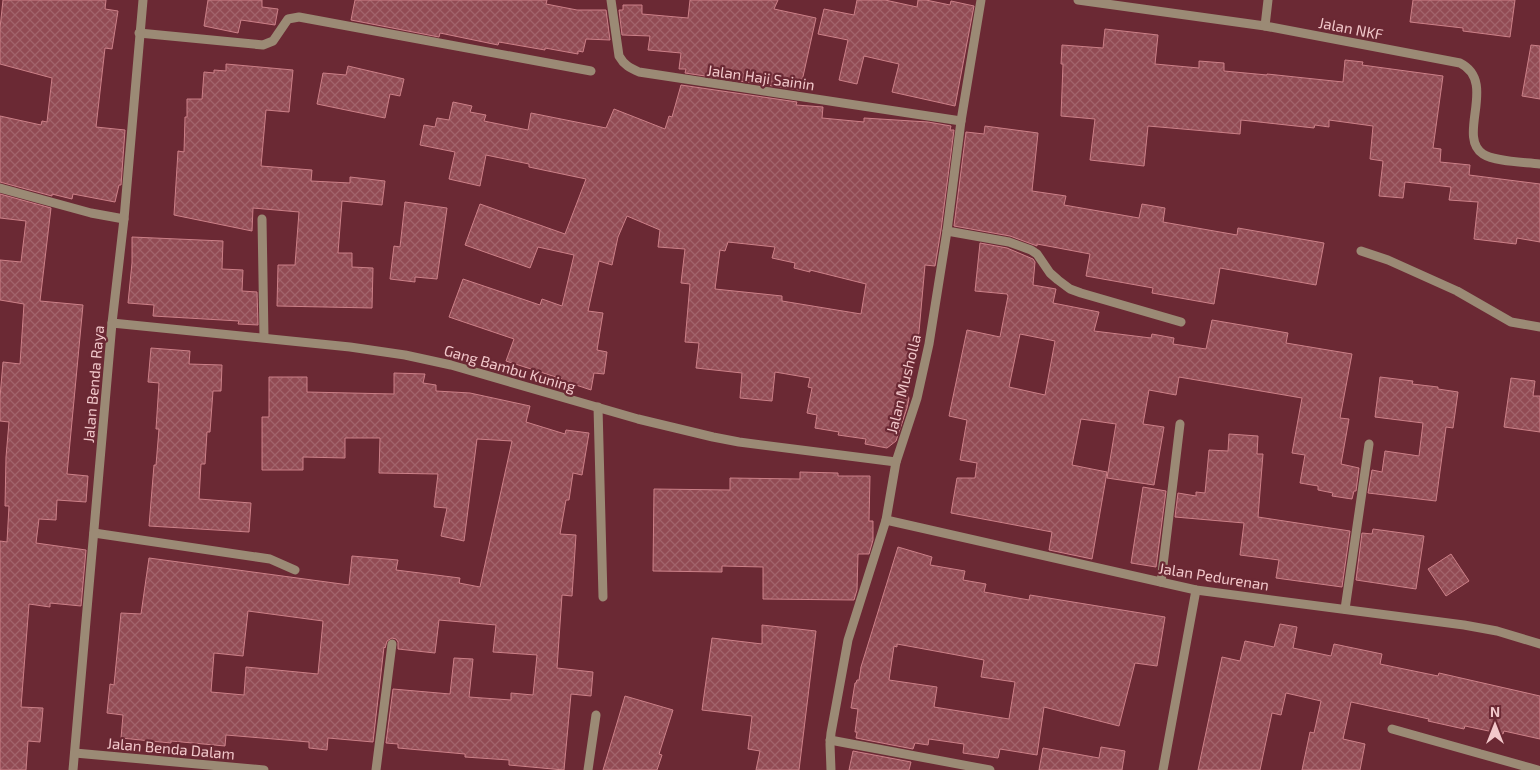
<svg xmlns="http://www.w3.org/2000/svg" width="1540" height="770" font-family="'Exo 2',sans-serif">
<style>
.building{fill:url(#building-cross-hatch);stroke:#cc8088;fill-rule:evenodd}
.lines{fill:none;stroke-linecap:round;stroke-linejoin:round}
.minor{stroke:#9b8a75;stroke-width:9}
.labels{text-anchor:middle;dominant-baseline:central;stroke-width:4.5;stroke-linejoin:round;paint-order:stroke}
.street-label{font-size:15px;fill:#f2c8cb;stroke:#6b2934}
</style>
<defs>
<pattern id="building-cross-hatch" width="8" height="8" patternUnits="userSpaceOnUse" patternTransform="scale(1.25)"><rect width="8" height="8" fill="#924b54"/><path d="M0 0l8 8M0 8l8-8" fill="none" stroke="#a2636b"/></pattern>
</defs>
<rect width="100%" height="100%" fill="#6b2934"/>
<g class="building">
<path d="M3 0H106L105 9 118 11 112 49 105 48 96 127 125 130 121 185H119L115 202 73 194 72 199 52 194V196L0 182V116L41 125 42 121 47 122 52 78 0 64V28Z"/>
<path d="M208 0H262V7L278 9 275 25 241 20 238 33 204 26Z"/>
<path d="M355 0H547L546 4 577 10H606L610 40 586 39 583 52 578 51V54L545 48V50L499 42 498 45 440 33 439 37 351 20Z"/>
<path d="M690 0H778L774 9 816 18 800 90 685 73 686 69H679L681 53 648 50 650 36 622 35 619 10H623V5H642V14L688 18Z"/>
<path d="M857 0H885L917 7 918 0H926L950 5 951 1 974 6 955 106 892 92 899 64 864 56 857 84 839 80 848 40 818 34 824 9 854 15Z"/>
<path d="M1413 0H1515L1510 37 1463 31V28L1410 22Z"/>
<path d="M1105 29 1158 35 1155 64 1199 68V61L1224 63V71L1267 75V74L1343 82 1345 60 1363 62 1362 65 1443 76 1433 148 1441 149 1440 162 1470 165 1469 175 1540 184V242L1517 238 1516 244 1474 239 1478 202 1449 200 1451 187 1405 182 1403 198 1379 196 1383 161 1370 159 1373 126 1329 120V127L1315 125 1314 128 1241 120 1240 134 1148 126 1144 166 1090 160 1095 119 1061 116 1063 64H1061L1062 45 1103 48Z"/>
<path d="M1531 45 1540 46V99L1522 96Z"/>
<path d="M226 64 293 70 289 112 266 110 261 166 312 170 311 181 350 183V177L385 181 382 205 342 201 338 253H352V267L373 268 372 308 277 306 278 265H295L299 212 253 208 252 231 174 215 178 151 184 152 185 117H187V99H202L204 72 214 73V70L226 71Z"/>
<path d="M348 66 404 79 400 96 390 94 385 118 317 104 323 73 346 75Z"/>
<path d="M681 85 797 102 796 105 823 107 822 118 864 122V118L928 122 951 126 950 130H954L941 230 935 266 925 265 919 332 907 395 909 398 907 408 896 441 887 448 865 444 866 439 838 435 839 432 815 428 817 415 807 413 812 388 808 387 810 378 775 372 772 401 740 398 742 373 696 368 699 343 685 342 690 284 681 283 685 249 658 247 660 230 627 216 618 237 612 265 599 261 588 311 603 313 597 350 607 352 604 374 594 373 591 390 561 380 562 379 506 361 514 339 449 317 463 279 540 305 542 299 562 306 574 255 538 247 530 268 465 245 480 204 565 234 586 179 529 167V164L486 155 480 186 449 179 455 152 420 145 424 125 435 127 437 118 449 120 453 102 472 106 470 112 486 115 484 121 528 130 531 113 606 128 614 109 665 129 669 116 672 117ZM728 242 775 247 772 258 795 263 794 268 810 272V270L866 284 861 314 782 301V296L715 289 720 250 725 251Z"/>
<path d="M985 126 1038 133 1032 191 1066 196 1064 205 1139 218 1142 204 1165 208 1163 222 1237 235 1238 228 1324 243 1316 285 1220 268 1214 304 1152 293 1153 288 1086 276 1090 254 1037 244V246L1010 236 954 226 966 132 984 134Z"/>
<path d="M0 194 51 208 40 301 83 305 67 474 88 476 86 502 57 500 56 520 39 519 36 543 86 550 81 606 50 603V607L29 604 21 707 43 708 40 742 28 741 26 770H0V541L7 542 9 506H5L6 457 9 422 0 421V397L3 362 20 364 24 304 0 300V260L21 262 26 221 0 218Z"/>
<path d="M405 202 447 208 437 279 415 277V282L390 279 394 246 400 247Z"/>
<path d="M132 237 223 241 222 269 243 270 242 291 257 292 258 325 238 324 239 321 153 316 154 305 128 303 132 263Z"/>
<path d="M980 243 1007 248 1033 259 1035 262 1033 285 1056 289 1053 303 1099 312 1094 331 1151 338 1152 334 1174 338 1173 344 1206 349 1212 320 1288 333 1286 343 1352 354 1340 418 1349 419 1341 464 1359 468 1356 491H1354L1352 499 1332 496 1333 493 1318 490V486L1300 483 1305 455 1292 453 1302 398 1179 377 1176 395 1149 390 1143 424 1164 427 1154 485 1107 478 1116 424 1081 419 1072 465 1107 472 1092 559 1049 550 1052 532 951 513 957 478H975L977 463 960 460 967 420 949 416 967 330 1000 337 1008 296 1007 294 975 291ZM1020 334 1055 341 1045 395 1009 387Z"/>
<path d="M151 348 190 351 189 364 222 365 221 391H213L210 432H207L205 464H201L199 499 251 503 249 532 149 526 154 465H156L159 429H156L159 383 148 382Z"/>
<path d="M394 373 425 374 423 383 436 385V391L470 393 530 406 526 422 565 434 566 430 589 433 582 475 573 473 569 500H566L560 534 576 535 572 596 562 595 557 668 593 672 591 696 571 694 564 770 509 765V760L465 757V754L398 748V744L386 743 393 689 450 694 454 658 473 659 469 697 511 700V693L533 695 537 655 493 652 496 625 439 620 435 653 398 649V642L396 639 392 638 387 641 385 648 384 647 373 742 328 738 327 750 309 748V742L226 735 225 746 171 741V743L121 738 123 715 107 713 110 684 114 685 121 613 141 614 149 558 349 585 352 556 398 560 396 570 460 578 459 583 480 587 512 441 477 439 464 541 441 536 447 508 434 507 438 474 379 473 380 438H345V458L303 457V470H262V417H269V377H307V392L394 394ZM248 611 323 621 318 674 246 667 244 695 211 692 214 653 243 656Z"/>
<path d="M1380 377 1413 381 1412 384 1438 387V389L1458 392 1453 428 1446 427 1436 501 1368 493 1372 470 1382 472 1385 451 1419 456 1423 423 1375 417Z"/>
<path d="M1511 378 1535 381 1533 396H1540V432L1504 427Z"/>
<path d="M1229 434 1258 436 1257 454H1263L1258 517 1350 531 1342 587 1276 578 1279 560 1240 555 1244 523 1175 517 1178 493 1196 496V492L1205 493 1209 450 1228 451Z"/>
<path d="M800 472 838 473V476H870L869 521H873V540L869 554H858L857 590 854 600 763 599V567L722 566V572L653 571 654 489 730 490V478L800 479Z"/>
<path d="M1143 487 1166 491 1156 567 1131 563Z"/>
<path d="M1373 529 1424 536 1416 589 1356 580 1362 533 1372 534Z"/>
<path d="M898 547 932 557 930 565 965 571 963 580 986 584 984 592 1029 600 1030 595 1165 617 1157 666 1135 663 1119 726 1044 707 1037 755 1000 749 998 758 963 753 964 744 929 739 928 745 915 743 913 749 856 738 857 732H855L858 709 851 708 855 683H856L857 680H859L861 667ZM897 644 984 660 981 677 1015 682 1009 719 934 707 937 687 889 680 894 646 897 647Z"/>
<path d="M1451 554 1469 581 1446 596 1428 569Z"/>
<path d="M1280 624 1297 627 1293 648 1331 656 1334 644 1382 654 1380 664 1438 676 1439 673 1540 696V739L1504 731 1503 734 1465 726 1464 729 1428 721 1429 719 1351 702 1343 739 1365 744 1360 770H1302L1310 732 1314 733 1321 701 1286 693 1281 715 1272 713 1260 770H1198L1222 657 1240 661 1245 641 1274 647Z"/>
<path d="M762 625 816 631 799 770H756L760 751 748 749 752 716 702 710 712 638 762 644Z"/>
<path d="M625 696 673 710 659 754 662 755 657 770H603Z"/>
<path d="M1101 747 1125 751 1122 770H1039L1043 748 1099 758Z"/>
<path d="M853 751 911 762 909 770H849Z"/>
</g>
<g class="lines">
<g class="minor">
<path d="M611 0 619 56C624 65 630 68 639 72L961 121"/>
<path d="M1078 0 1265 26 1460 63C1498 82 1456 136 1483 154 1495 162 1525 162 1540 164"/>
<path d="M1265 26 1268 0"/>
<path d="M139 33 263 45 273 41 288 19 299 17 591 71"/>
<path d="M0 188 91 213 124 219"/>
<path d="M262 219 264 337"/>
<path d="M947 231 1009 242 1031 250 1037 254 1050 273 1058 280 1070 289 1081 293 1181 322"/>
<path d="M1361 251 1388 260 1457 291 1511 322 1540 327"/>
<path d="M112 323 350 347 405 355 451 365 638 419 713 437 739 442 896 462"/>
<path d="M598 407 603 597"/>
<path d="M886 520 1196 590 1464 625 1497 631 1540 644"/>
<path d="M94 533 270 559 295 570"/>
<path d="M1161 582 1180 424"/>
<path d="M1345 609 1369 444"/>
<path d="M1392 729 1538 770"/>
<path d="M830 740 990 770"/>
<path d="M75 753 264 770"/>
<path d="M73 770 112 323 124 219 143 0"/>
<path d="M376 770 392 644"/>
<path d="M588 770 596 715"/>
<path d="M831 770 830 744 831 733 848 640 886 520 896 462 917 398 929 344 947 231 961 121 981 0"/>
<path d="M1163 770 1196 590"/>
</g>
</g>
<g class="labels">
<g class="street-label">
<text transform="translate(1351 28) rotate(11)">Jalan NKF</text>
<text transform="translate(761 77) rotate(8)">Jalan Haji Sainin</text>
<text transform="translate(510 368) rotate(16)">Gang Bambu Kuning</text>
<text transform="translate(93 384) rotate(-85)">Jalan Benda Raya</text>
<text transform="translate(903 384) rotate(-76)">Jalan Musholla</text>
<text transform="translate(1214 576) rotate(9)">Jalan Pedurenan</text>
<text transform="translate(171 748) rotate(5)">Jalan Benda Dalam</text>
</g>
</g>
<g transform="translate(1495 725)" stroke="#6b2934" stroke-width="4" paint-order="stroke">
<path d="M0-4L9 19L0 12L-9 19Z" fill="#f2c8cb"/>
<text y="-8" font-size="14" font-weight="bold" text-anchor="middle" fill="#f2c8cb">N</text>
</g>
</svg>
